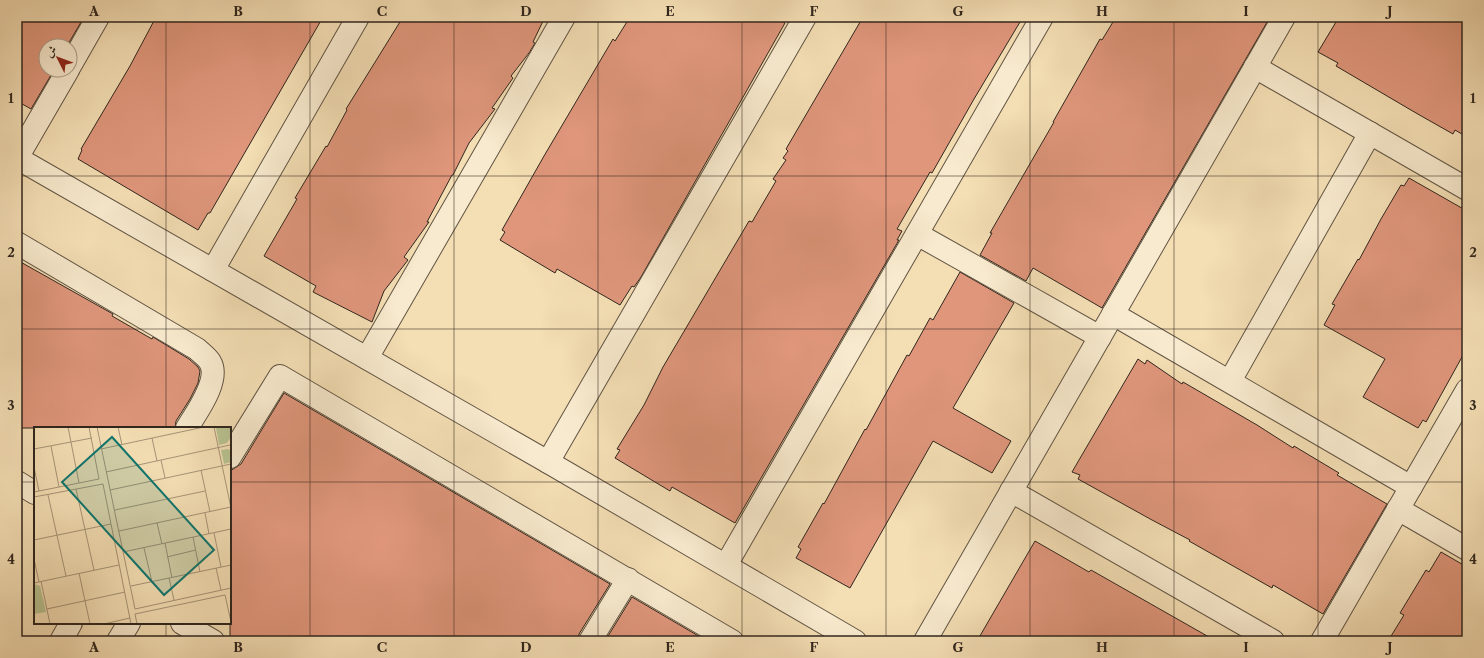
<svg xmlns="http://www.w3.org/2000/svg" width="1484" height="658" font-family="'Libre Caslon Text',Amiri,serif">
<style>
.building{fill:#df967b;stroke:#30261e}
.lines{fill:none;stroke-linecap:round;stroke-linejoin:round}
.street-casing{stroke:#615444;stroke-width:24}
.street{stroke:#f8eace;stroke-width:22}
.grid{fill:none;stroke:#30261e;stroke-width:1;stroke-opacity:0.55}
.inset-road{fill:none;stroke:#a69478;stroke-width:1}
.view{fill:#0f766e;fill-opacity:0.15;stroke:#0f766e;stroke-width:2}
.inset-edge{fill:none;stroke:#30261e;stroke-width:2}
.neatline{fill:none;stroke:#30261e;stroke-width:1.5}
.grid-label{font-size:13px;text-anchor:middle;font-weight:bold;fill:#30261e}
</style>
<rect width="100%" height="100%" fill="#f4deb4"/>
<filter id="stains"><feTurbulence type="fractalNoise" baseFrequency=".005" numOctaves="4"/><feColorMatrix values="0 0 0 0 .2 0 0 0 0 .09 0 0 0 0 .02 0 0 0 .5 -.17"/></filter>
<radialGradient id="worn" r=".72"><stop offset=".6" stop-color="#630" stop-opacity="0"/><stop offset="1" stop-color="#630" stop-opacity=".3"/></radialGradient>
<g class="building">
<path d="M17 17H84L67 46H46V70H54L31 109 17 101Z"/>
<path d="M156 17H323L210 213H208L198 230 78 159 82 150 81 149 130 66Z"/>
<path d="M403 17H545L533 42 535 43 529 53 511 76 513 78 492 108 495 109 469 143 453 175H452L427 222H429L404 257 408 260 384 291 372 322 313 292 316 286 264 256 297 199 295 198 326 146 327 147 347 110 346 109Z"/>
<path d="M630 17H774L785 23 641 277 634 287 632 286 620 305 557 269 555 273 500 240 505 232 502 230 544 156 613 39 615 41Z"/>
<path d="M863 17H1023L974 99 932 173 930 172 897 229 902 231 897 240H899L735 523 672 487 670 491 615 458 620 450 617 449 644 405 663 367 749 221 752 222 776 181 773 179 786 160 783 158 788 151 786 149Z"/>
<path d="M1116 17H1270L1102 308 1033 268 1026 281 980 255 992 233H990L1054 122H1053L1100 39 1102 40Z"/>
<path d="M1339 17H1467V137L1455 130 1453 134 1416 113 1336 66 1338 63 1318 52Z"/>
<path d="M1409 178 1467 211V348L1426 422 1423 420 1418 428 1363 397 1385 359 1324 325 1335 305 1332 304 1358 259 1359 260 1381 219 1401 185 1404 186Z"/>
<path d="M17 260 113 314 112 316 152 339 153 337 189 359 198 367 200 371 198 383 190 399 176 421 175 428H17Z"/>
<path d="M960 272 1014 303 953 408 1011 441 992 473 933 441 850 588 796 558 801 549 798 547 823 503 824 504 865 429 866 430 907 355 909 356 930 318 933 320Z"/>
<path d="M1138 359 1145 364 1147 360 1182 384 1183 382 1257 425 1293 448 1294 446 1339 473 1337 475 1387 504 1323 614 1273 585 1272 588 1189 541 1190 540 1152 520 1078 479 1080 475 1072 472Z"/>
<path d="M284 393 610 584 579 634 578 641H230V471L241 464Z"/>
<path d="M1035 541 1089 572 1091 570 1216 641H977Z"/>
<path d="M1441 552 1467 567V632L1462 641H1388L1404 615 1400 613 1426 570 1429 572Z"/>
<path d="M632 597 707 641H605Z"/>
</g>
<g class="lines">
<defs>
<g id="street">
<path d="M70 66 98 17"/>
<path d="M1255 67 1467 189"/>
<path d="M17 158 548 462 855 641"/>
<path d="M17 158 68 70"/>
<path d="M917 234 1100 337"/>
<path d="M17 243 197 349C201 353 207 357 210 362 221 380 196 413 187 428"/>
<path d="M213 270 358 17"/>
<path d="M1113 314 1411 487"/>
<path d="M367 358 564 17"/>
<path d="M1230 381 1370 133"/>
<path d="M230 457 280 376 732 641"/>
<path d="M548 462 805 17"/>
<path d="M17 482 35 493"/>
<path d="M1011 491 1273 641"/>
<path d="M1398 509 1467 549"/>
<path d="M726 565 1042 17"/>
<path d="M182 623 213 641"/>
<path d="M61 641 71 623"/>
<path d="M118 641 129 623"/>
<path d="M590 641 628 579"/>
<path d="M925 641 1284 17"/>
<path d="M1322 641 1467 390"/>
</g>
</defs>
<use href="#street" class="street-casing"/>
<use href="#street" class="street"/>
</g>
<path class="grid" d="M166 17V428M310 17V641M454 17V641M598 17V641M742 17V641M886 17V641M1030 17V641M1174 17V641M1318 17V641M17 176H1467M17 329H1467M17 482H35M230 482H1467M166 623V641"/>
<g transform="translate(34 427)">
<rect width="197" height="197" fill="#f4deb4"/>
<path d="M197 0V10L193 16 185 18 182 1ZM194 22 197 24V35L190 37 187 23ZM0 157 6 159 12 185 0 187Z" fill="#b8c290"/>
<path class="inset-road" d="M34 0 45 56M63 0 101 182 197 161M84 0 88 18M180 0 197 81M118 11 123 34M17 19 25 60M0 22 58 11M67 22 170 0M127 33 131 51M0 40 5 64M167 43 176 85M72 45 196 18M42 62 60 143M76 63 197 37M0 65 65 52 55 0M14 68 32 149M0 70 69 57 97 197M81 83 171 64M171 86 175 107M123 96 128 117M85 104 197 80M180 106 187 140M159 110 166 145M0 113 77 97M131 116 138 151M110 121 118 155M89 125 197 102M133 130 162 123M0 132 5 155M182 141 187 163M45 146 56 197M135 151 140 173M7 154 16 197M0 156 85 138M97 159 197 138M13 182 91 165M70 197 96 191M103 197 101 187 191 168 197 195"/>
<path class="view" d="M78 10 180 123 130 168 28 55Z"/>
<rect width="197" height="197" class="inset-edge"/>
</g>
<rect width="1484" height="658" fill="none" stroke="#f4deb4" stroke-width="44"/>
<g transform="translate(58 58) rotate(312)"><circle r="19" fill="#f8eace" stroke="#a89c88"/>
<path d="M0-3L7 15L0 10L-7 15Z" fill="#8f2418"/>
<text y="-6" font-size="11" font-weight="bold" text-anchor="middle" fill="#30261e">ش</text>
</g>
<rect x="22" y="22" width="1440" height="614" class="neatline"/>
<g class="grid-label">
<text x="94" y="16">A</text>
<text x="238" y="16">B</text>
<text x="382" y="16">C</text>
<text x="526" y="16">D</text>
<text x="670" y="16">E</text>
<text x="814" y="16">F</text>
<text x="958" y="16">G</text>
<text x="1102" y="16">H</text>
<text x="1246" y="16">I</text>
<text x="1390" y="16">J</text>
<text x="11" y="103">1</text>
<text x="1473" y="103">1</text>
<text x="11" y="257">2</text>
<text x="1473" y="257">2</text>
<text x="11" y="410">3</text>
<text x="1473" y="410">3</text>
<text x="11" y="564">4</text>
<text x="1473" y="564">4</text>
<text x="94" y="652">A</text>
<text x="238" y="652">B</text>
<text x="382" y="652">C</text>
<text x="526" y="652">D</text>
<text x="670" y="652">E</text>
<text x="814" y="652">F</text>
<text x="958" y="652">G</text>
<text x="1102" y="652">H</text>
<text x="1246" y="652">I</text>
<text x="1390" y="652">J</text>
</g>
<rect width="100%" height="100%" filter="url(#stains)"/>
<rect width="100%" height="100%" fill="url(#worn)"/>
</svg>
